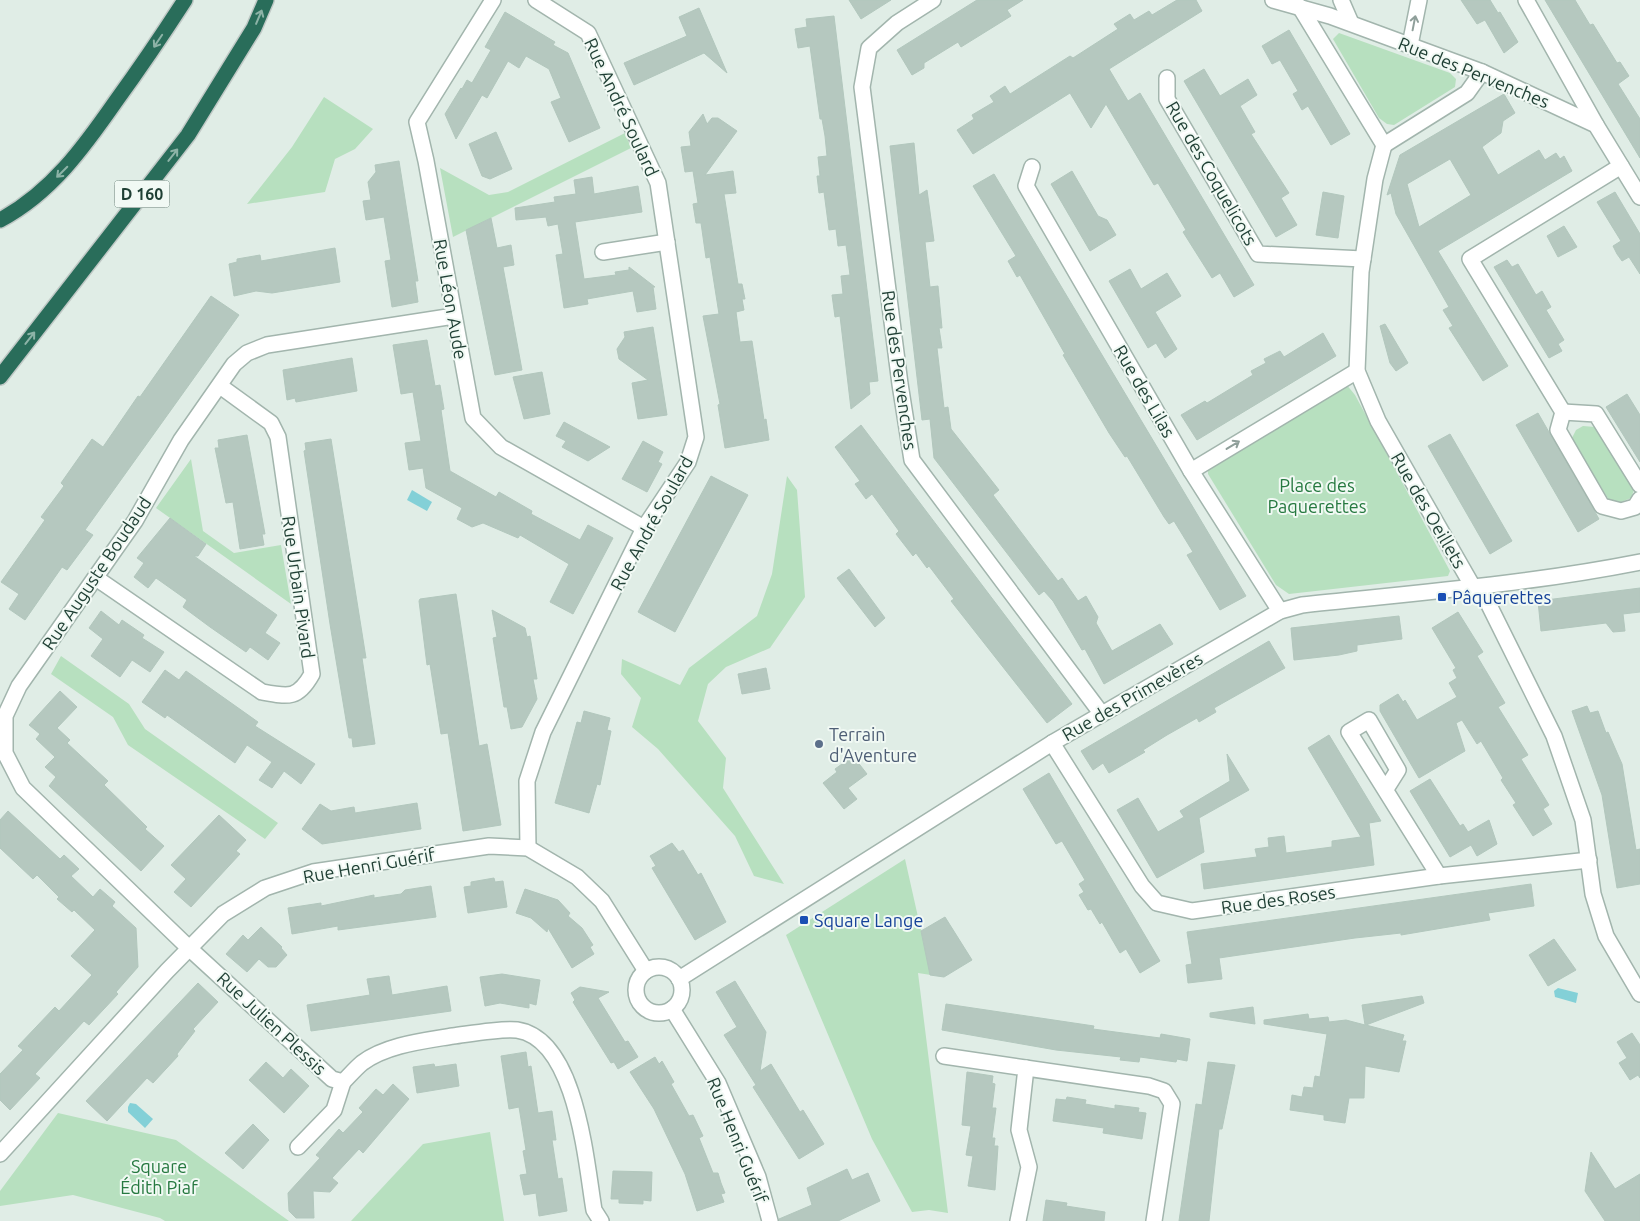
<svg xmlns="http://www.w3.org/2000/svg" width="1640" height="1221" font-family="Ubuntu,sans-serif">
<style>
.green{fill:#b7e0bf}
.water{fill:#83d0d7}
.building{fill:#b5c8bf;stroke:#b2c7bd;fill-rule:evenodd}
.lines{fill:none;stroke-linecap:round;stroke-linejoin:round}
.minor-casing{stroke:#a2b5ad;stroke-width:18}
.highway-casing{stroke:#c0c9c6;stroke-width:18}
.minor{stroke:#fff;stroke-width:15}
.highway{stroke:#296d5a;stroke-width:15}
.oneway{stroke:#8db3a7}
.oneway2{stroke:#8f9f9a}
.transit-dot{fill:#1a4fb4;stroke:#f1f9f4;stroke-width:2}
.service-dot{fill:#5c6f8a;stroke:#f1f9f4;stroke-width:2}
.labels{text-anchor:middle;dominant-baseline:central;stroke-width:4;stroke-linejoin:round;paint-order:stroke}
.shield{fill:#f1f9f4;stroke:#5e776e;stroke-width:1}
.shield-label{font-size:16px;font-weight:bold;fill:#1f3f34}
.street-label{font-size:18px;fill:#1f3f34;stroke:#f1f9f4}
.park-label{font-size:18px;fill:#267940;stroke:#f1f9f4}
.transit-label{font-size:18px;fill:#164399;stroke:#f1f9f4;text-anchor:start}
.service-label{font-size:18px;fill:#4e5e75;stroke:#f1f9f4;text-anchor:start}
</style>
<rect width="100%" height="100%" fill="#e0ede6"/>
<g class="green">
<path d="M1339 33 1450 73 1456 79 1455 87 1394 125 1387 124 1379 118 1333 39Z"/>
<path d="M324 97 373 129 355 149 335 159 325 192 247 204 292 147Z"/>
<path d="M625 133 631 148 453 237 440 168 489 195 508 192Z"/>
<path d="M1346 384 1355 395 1450 571 1448 576 1289 594 1276 585 1208 474V465Z"/>
<path d="M1583 426 1595 427 1634 490 1631 498 1621 502 1611 503 1571 440 1576 430Z"/>
<path d="M191 459 203 531 234 553 281 545 291 604 156 508Z"/>
<path d="M787 476 797 490 805 597 770 648 726 667 708 684 698 721 726 758 723 788 784 884 754 876 735 836 658 749 632 727 641 698 621 674 622 659 680 685 689 668 757 616 772 574Z"/>
<path d="M61 656 129 704 145 729 278 823 265 839 128 745 113 717 51 674Z"/>
<path d="M905 859 931 975 918 973 948 1213 929 1210 912 1212 872 1139 786 935Z"/>
<path d="M58 1113 176 1140 289 1221H165L160 1218 73 1195 0 1206V1191Z"/>
<path d="M490 1132 504 1221H351L423 1144Z"/>
</g>
<g class="water">
<path d="M412 490 432 502 427 511 407 500Z"/>
<path d="M1558 988 1578 993 1576 1003 1555 997 1554 991Z"/>
<path d="M130 1103 136 1104 153 1119 145 1128 128 1112V1107Z"/>
</g>
<g class="building">
<path d="M849 0H891L861 19Z"/>
<path d="M977 0H1023L1007 10 1011 16 961 47 958 42 924 63V68L912 75 897 50Z"/>
<path d="M1177 0H1196L1202 11 1109 69 1128 101 1140 93 1254 285 1234 297 1220 273 1212 278 1183 232 1186 230 1158 183 1154 185 1106 104 1091 128 1070 93 973 154 957 130 974 119 972 115 994 102 990 96 1005 86 1010 94 1070 56 1073 58 1118 29 1114 24 1130 14 1134 20 1149 11 1152 15Z"/>
<path d="M1461 0H1490L1498 13 1500 12 1518 42 1504 53 1485 20 1477 24Z"/>
<path d="M1545 0H1575L1590 25 1593 24 1617 63 1620 62 1629 76 1618 84 1640 119V158Z"/>
<path d="M699 8 727 73 704 53 634 85 624 63 687 36 679 17Z"/>
<path d="M505 12 555 42 553 45 568 53 600 128 569 142 551 102 561 98 549 69 526 56 519 68 508 61 487 98 482 95 456 139 445 114 461 88 462 89 467 80 472 83 491 50 485 47Z"/>
<path d="M834 16 878 381 869 382 870 394 851 409 840 316 835 317 832 295 843 294 841 276 850 275 846 245 838 246 836 229 829 230 824 192 819 193 817 176H820L818 157 827 156 825 136 822 119H820L810 46 798 48 795 29 807 27 806 19Z"/>
<path d="M1289 30 1350 134 1331 145 1308 106 1302 110 1293 94 1298 91 1280 60 1272 64 1262 46Z"/>
<path d="M1204 69 1220 96 1248 79 1257 95 1240 106 1255 132 1251 134 1289 193 1281 198 1297 225 1276 237 1184 81Z"/>
<path d="M1504 94 1515 113 1503 121 1501 133 1482 147 1498 175 1539 150 1545 160 1556 153 1560 159 1564 156 1572 171 1438 251 1508 366 1483 381 1449 328 1453 326 1443 310 1449 307 1396 214 1391 193 1387 195 1400 155ZM1450 159 1471 195 1419 227 1407 184Z"/>
<path d="M703 114 707 124 712 118H718L737 131 705 175 733 171 736 193 724 194 738 284H742L745 299H742L744 310 736 312 740 342 752 341 764 420 766 419 769 440 725 448 718 405 720 404 703 316 719 314 710 257 706 258 701 223H696L693 204 698 203 693 171 685 172 681 147 691 146 689 132Z"/>
<path d="M496 132 512 169 490 179 482 176 469 144Z"/>
<path d="M914 143 919 195 927 190 934 241 925 242 930 287 938 286 942 328H939L942 348H937L944 408 948 407 951 429 999 490 993 495 1058 581 1062 578 1078 601 1086 596 1098 617 1096 623 1112 651 1160 624 1173 644 1104 684 1085 649 1082 650 1053 601 1044 591 1039 595 934 458 930 419 922 420 890 146Z"/>
<path d="M399 161 418 281H415L418 302 392 307 385 261 391 260 384 217 366 220 363 201 371 200 368 182 376 172 375 165Z"/>
<path d="M1072 171 1098 216 1107 220 1116 235 1090 251 1051 184Z"/>
<path d="M994 174 1246 596 1220 610 1187 555 1193 552 1174 521 1169 524 1164 517 1127 456 1125 457 1109 433 1063 355 1065 354 1020 275 1017 277 1008 261 1016 256 973 186Z"/>
<path d="M592 177 594 194 638 186 642 212 575 222 584 279 616 275 615 272 629 270V267L655 287H653L656 309 637 312 633 291 587 299 588 304 564 308 556 255 563 254 558 224 548 226 546 217 516 220 515 208 555 202 554 197 576 194 574 180Z"/>
<path d="M1323 192 1344 196 1338 238 1316 235Z"/>
<path d="M1615 192 1640 234V274L1629 257 1622 261 1617 254 1613 246 1621 241 1597 202Z"/>
<path d="M491 218 497 248 511 245 514 265 503 267 522 370 495 375 466 230Z"/>
<path d="M1564 226 1577 247 1558 257 1547 236Z"/>
<path d="M335 248 340 282 272 293 256 291 234 296 229 264 237 262V259L260 255 261 261Z"/>
<path d="M1507 260 1512 267 1518 264 1536 295 1542 291 1551 307 1546 310 1564 340 1558 344 1562 351 1549 358 1494 267Z"/>
<path d="M1130 269 1141 289 1167 273 1181 296 1155 312 1177 349 1165 358 1156 343 1148 348 1109 281Z"/>
<path d="M211 296 239 315 85 530 93 535 67 570 62 567 25 620 9 609 19 594 1 582 45 520 41 517 64 486 61 483 92 439 103 447 138 396 140 397Z"/>
<path d="M1385 324 1408 363 1396 371 1390 363 1380 326Z"/>
<path d="M653 327 667 415 638 419 632 383 648 380 619 359 617 349 625 337 624 332Z"/>
<path d="M1323 333 1336 356 1197 440 1181 415 1205 401 1207 403 1253 375 1251 371 1266 363 1264 359 1280 351 1284 357Z"/>
<path d="M427 340 435 386 440 385 444 409 441 410 450 471 496 497 499 492 532 511 531 514 580 540 588 525 613 538 573 614 550 602 569 564 520 535 518 538 483 523 472 527 457 519 462 508 426 488 423 468 409 470 405 443 421 441 413 392 401 394 393 345Z"/>
<path d="M352 358 357 391 296 402 295 398 287 400 283 370Z"/>
<path d="M542 372 550 414 524 419 513 377Z"/>
<path d="M1627 394 1640 415V462L1606 407Z"/>
<path d="M1538 413 1599 519 1578 532 1516 425Z"/>
<path d="M564 422 610 447 588 461 562 447 566 441 556 436Z"/>
<path d="M861 425 1072 704 1047 723 951 601 954 599 929 566 927 568 916 553 913 556 896 534 899 531 872 494 866 499 855 484 860 481 835 447Z"/>
<path d="M1450 434 1512 541 1490 554 1428 446Z"/>
<path d="M247 435 265 534H262L264 545 240 549 233 502 226 503 215 448H219L218 440Z"/>
<path d="M331 439 366 658H362L375 744 353 747 352 738H349L330 624 304 451 306 450 305 443Z"/>
<path d="M643 441 663 452 658 462 662 464 647 492 622 479Z"/>
<path d="M711 476 748 495 675 632 638 612Z"/>
<path d="M170 518 206 544 198 556H194L277 615 265 633 280 643 268 660 250 647 246 652 210 627 183 607 187 600 156 578 148 588 134 577 144 563 137 558Z"/>
<path d="M849 569 885 618 875 627 837 578Z"/>
<path d="M1640 588V612L1623 614 1625 631 1613 632 1606 623 1541 631 1538 601Z"/>
<path d="M456 594 479 746 487 744 501 825 463 831 448 733 441 734 430 664 427 665 419 601 420 599Z"/>
<path d="M492 610 525 628 527 637 530 636 537 679H533L537 699 522 727 511 729 507 707H504L493 638 497 637Z"/>
<path d="M101 611 119 625 122 620 144 635 142 638 164 652 150 672 132 660 120 677 91 656 103 639 89 628Z"/>
<path d="M1458 612 1483 652 1477 656 1505 703 1498 707 1528 755 1521 759 1549 805 1543 809 1552 824 1533 836 1513 805 1516 803 1501 780 1503 778 1481 741 1477 744 1462 720 1456 723 1465 751 1419 778 1380 711V705L1398 694 1403 702 1405 700 1417 720 1457 697 1449 683 1457 678 1453 670 1456 668 1432 628Z"/>
<path d="M1399 616 1402 639 1357 645V651L1339 655 1294 660 1291 628Z"/>
<path d="M1269 641 1285 668 1214 708 1216 712 1199 722 1197 718 1167 735 1143 750 1145 752 1109 773 1103 763 1093 770 1081 751Z"/>
<path d="M766 668 770 689 742 694 738 674Z"/>
<path d="M165 670 179 680 186 671 258 722 255 726 315 764 301 784 284 771 272 788 259 780 272 762 247 745 235 763 167 715 165 718 142 702Z"/>
<path d="M60 691 77 707 57 728 70 740 67 743 108 781 104 785 147 827 145 829 164 846 141 871 49 786 56 777 45 767 55 757 36 739 40 734 29 725Z"/>
<path d="M1587 706 1590 713 1598 711 1606 733 1608 732 1622 764 1636 850 1640 849V884L1617 888 1602 795 1572 711Z"/>
<path d="M584 711 610 718 607 730 611 731 600 785 597 784 589 813 555 803 577 722 581 723Z"/>
<path d="M1329 735 1381 821 1369 823 1374 865 1204 889 1201 864 1257 857 1255 849 1269 847 1268 838 1284 836 1286 853 1332 847V841L1361 837 1308 748Z"/>
<path d="M1227 754 1249 790 1199 818 1204 852 1157 878 1117 810 1138 798 1158 832 1184 817 1180 811 1230 781Z"/>
<path d="M853 756 867 774 848 788 857 799 844 809 823 783 837 772 835 769Z"/>
<path d="M1049 773 1160 961 1140 973 1126 949 1120 953 1102 922 1100 924 1091 909 1088 910 1079 895 1084 892 1079 884 1085 880 1062 841 1056 844 1023 789Z"/>
<path d="M1430 779 1460 826 1463 824 1468 832 1489 820 1497 844 1477 856 1471 845 1450 857 1410 791Z"/>
<path d="M417 803 421 829 322 844 302 829 320 804 331 811 354 807 355 813Z"/>
<path d="M8 811 60 859 64 855 79 869 71 876 93 897 100 889 115 902 112 906 136 928 138 967 116 992 118 994 89 1025 84 1021 35 1074 40 1078 10 1110 0 1100V1074L23 1050 18 1046 55 1007 59 1011 92 975 71 956 95 930 74 910 72 912 57 899 59 897 37 875 33 879 0 848V820Z"/>
<path d="M219 815 246 840 236 851 240 854 191 907 174 892 186 879 171 865Z"/>
<path d="M672 843 679 852 683 850 698 875 701 873 726 922 695 940 652 868 656 866 650 856Z"/>
<path d="M494 878 495 882 503 881 507 907 468 913 464 887 471 886V882Z"/>
<path d="M1531 884 1534 906 1488 913 1490 920 1401 935V933L1355 938 1219 958 1222 979 1188 983 1186 965 1192 964 1187 932Z"/>
<path d="M431 886 436 917 338 930V926L292 934 288 908 321 903V906L374 895V898L401 894 405 890Z"/>
<path d="M525 889 558 900 570 913 568 916 582 928 593 945 590 947 594 954 572 968 548 928 547 932 531 918 516 913Z"/>
<path d="M945 917 972 960 944 977 930 975 921 931Z"/>
<path d="M261 927 282 947 281 948 287 955 276 967H268L259 959 247 972 226 954 243 935 248 940Z"/>
<path d="M1554 939 1576 970 1548 986 1529 955Z"/>
<path d="M502 974 540 980 536 1005 529 1003V1008L500 1003 485 1006 480 977Z"/>
<path d="M389 976 392 995 447 986 451 1011 311 1031 307 1005 370 995 367 979Z"/>
<path d="M735 981 766 1032 760 1071 771 1064 800 1112 803 1110 824 1144 799 1159 753 1087 756 1085 724 1035 737 1027 716 992Z"/>
<path d="M198 983 218 1002 193 1029 195 1031 177 1054 178 1056 153 1083 147 1078 107 1121 86 1101Z"/>
<path d="M580 987 609 992 598 998 625 1042 628 1041 638 1057 618 1069 614 1062 611 1063 573 1002 575 1000 571 993Z"/>
<path d="M1422 996 1424 1003 1366 1025 1404 1035 1402 1041H1406L1399 1072 1365 1066 1364 1098H1349L1345 1123 1324 1120V1115L1290 1110 1292 1095 1302 1097 1304 1087 1313 1088 1315 1076 1320 1077 1327 1034 1264 1024V1020L1308 1014 1309 1019 1328 1017 1329 1022 1346 1020 1365 1025 1362 1005Z"/>
<path d="M946 1004 1094 1026 1093 1029 1160 1038 1161 1034 1190 1039 1187 1061 1177 1059 1176 1062 1140 1057 1139 1062 1120 1060 1121 1057 1056 1050 942 1030Z"/>
<path d="M1253 1007 1255 1024 1210 1017V1013Z"/>
<path d="M1632 1033 1640 1045V1078L1638 1075 1630 1080 1619 1063 1627 1058 1617 1042Z"/>
<path d="M526 1052 528 1067 531 1066 538 1113 552 1111 556 1140H552L558 1179 562 1178 567 1211 539 1216 536 1193 524 1195 520 1175 527 1174 523 1151 526 1150 519 1107 509 1109 501 1056Z"/>
<path d="M655 1057 659 1064 662 1061 674 1082 671 1084 689 1116 693 1115 703 1136 699 1138 713 1173H718L721 1183 725 1193 721 1194 724 1202 697 1211 685 1174 654 1109 630 1072Z"/>
<path d="M266 1062 283 1078 291 1069 309 1086 284 1113 249 1080Z"/>
<path d="M1208 1062 1235 1065 1222 1129H1219L1209 1221H1179L1196 1104 1202 1105Z"/>
<path d="M434 1064 435 1067 456 1064 459 1086 417 1093 413 1067Z"/>
<path d="M967 1072 993 1076 992 1083 995 1084 992 1108H996L992 1138H995L994 1146H998L995 1190 968 1186 973 1156 966 1155 971 1126 962 1125Z"/>
<path d="M393 1084 409 1099 363 1153 359 1149 332 1178 338 1183 330 1192 313 1191 314 1218H296L289 1211 288 1193 320 1158 316 1155 339 1129 343 1133 363 1112 359 1108 376 1089 383 1095Z"/>
<path d="M1067 1097 1086 1100 1085 1104 1115 1109V1105L1139 1108 1138 1112 1146 1113 1142 1139 1103 1133 1104 1128 1053 1121 1056 1099 1066 1100Z"/>
<path d="M253 1124 269 1140 243 1169 225 1153Z"/>
<path d="M1591 1152 1615 1189 1640 1174V1221H1605L1585 1191Z"/>
<path d="M847 1169 852 1180 868 1173 880 1201 838 1221H779V1219L812 1205 807 1188Z"/>
<path d="M613 1171 652 1172 651 1201 643 1200V1204L619 1203V1199H611Z"/>
<path d="M1046 1200 1067 1203 1066 1206 1105 1212 1104 1221H1043Z"/>
</g>
<g class="lines">
<defs>
<g id="minor">
<path d="M493 0 417 122 426 161 473 418 501 447 644 528"/>
<path d="M933 0 897 23 869 48 862 87 900 384 912 460 1101 713"/>
<path d="M1273 0 1330 16 1482 72 1596 125 1640 197"/>
<path d="M1341 0 1351 23"/>
<path d="M1526 0 1596 125"/>
<path d="M1300 7 1384 145 1467 93 1482 72"/>
<path d="M1410 45 1419 0"/>
<path d="M1167 78V99L1258 254 1363 259"/>
<path d="M1384 145 1375 179 1361 272 1357 371 1378 421 1473 587 1487 601 1554 736 1583 820 1593 894 1606 936 1640 994"/>
<path d="M1621 166 1470 259 1563 412 1558 430 1602 506 1621 511 1635 507 1640 499"/>
<path d="M1032 167 1026 186 1191 471 1280 611"/>
<path d="M603 252 667 242"/>
<path d="M454 316 267 345 247 353 234 364 181 440 135 521 19 686 5 716V753L23 788 190 949 332 1079 343 1082C349 1076 355 1069 362 1063 386 1045 423 1041 453 1036 469 1034 502 1028 517 1030 577 1039 586 1163 594 1210L601 1221"/>
<path d="M1563 412 1596 414 1640 485"/>
<path d="M1191 471 1357 371"/>
<path d="M96 578 262 692C289 697 298 699 312 674L278 437 271 423 220 386"/>
<path d="M1052 743 1142 886 1157 903 1192 911 1439 876 1589 860"/>
<path d="M1386 789 1398 770 1369 720 1349 732 1439 876"/>
<path d="M528 848 527 781 543 732 644 528 688 462 696 437 658 183 588 33 536 0"/>
<circle cx="659" cy="990" r="23"/>
<path d="M679 979 1052 743 1280 611 1302 605C1415 593 1529 584 1640 562"/>
<path d="M672 1009 718 1083 758 1177 770 1221"/>
<path d="M944 1056 1149 1086 1164 1091 1172 1104 1154 1221"/>
<path d="M298 1147 334 1110 343 1082"/>
<path d="M0 1154 167 971 223 914 265 888 313 872 489 846 528 848 577 877 602 901 646 971"/>
<path d="M1018 1221 1029 1167 1019 1130 1026 1068"/>
</g>
<g id="highway">
<path d="M0 220C51 193 84 147 116 101 140 68 163 34 185 0"/>
<path d="M0 377 188 135 254 28 266 0"/>
</g>
</defs>
<use href="#minor" class="minor-casing"/>
<use href="#highway" class="highway-casing"/>
<use href="#minor" class="minor"/>
<use href="#highway" class="highway"/>
</g>
<defs><path id="oneway-shaft" d="M-6 0H5M1.5-3L5.5 0L1.5 3" fill="none" stroke-width="1.6" stroke-linecap="round" stroke-linejoin="round" transform="scale(1.25)"/></defs>
<g class="oneway">
<use href="#oneway-shaft" transform="translate(259 17) rotate(-67)"/>
<use href="#oneway-shaft" transform="translate(158 41) rotate(124)"/>
<use href="#oneway-shaft" transform="translate(173 155) rotate(-52)"/>
<use href="#oneway-shaft" transform="translate(62 172) rotate(135)"/>
<use href="#oneway-shaft" transform="translate(30 338) rotate(-52)"/>
</g>
<g class="oneway2">
<use href="#oneway-shaft" transform="translate(1414 23) rotate(-79)"/>
<use href="#oneway-shaft" transform="translate(1233 445) rotate(-31)"/>
</g>
<g class="transit-dot">
<rect x="1437" y="592" width="10" height="10" rx="2.5"/>
<rect x="799" y="915" width="10" height="10" rx="2.5"/>
</g>
<circle class="service-dot" cx="819" cy="744" r="5"/>
<g class="labels">
<rect class="shield" x="114.5" y="180.5" width="55" height="27" rx="4"/>
<g class="shield-label">
<text x="142" y="194">D 160</text>
</g>
<g class="street-label">
<text transform="translate(1474 72) rotate(22)">Rue des Pervenches</text>
<text transform="translate(622 107) rotate(65)">Rue André Soulard</text>
<text transform="translate(1212 173) rotate(60)">Rue des Coquelicots</text>
<text transform="translate(451 299) rotate(80)">Rue Léon Aude</text>
<text transform="translate(900 370) rotate(82)">Rue des Pervenches</text>
<text transform="translate(1145 391) rotate(60)">Rue des Lilas</text>
<text transform="translate(1429 510) rotate(60)">Rue des Oeillets</text>
<text transform="translate(651 523) rotate(-61)">Rue André Soulard</text>
<text transform="translate(96 573) rotate(-56)">Rue Auguste Boudaud</text>
<text transform="translate(299 587) rotate(82)">Rue Urbain Pivard</text>
<text transform="translate(1132 696) rotate(-30)">Rue des Primevères</text>
<text transform="translate(369 865) rotate(-10)">Rue Henri Guérif</text>
<text transform="translate(1278 899) rotate(-8)">Rue des Roses</text>
<text transform="translate(272 1023) rotate(43)">Rue Julien Plessis</text>
<text transform="translate(738 1140) rotate(68)">Rue Henri Guérif</text>
</g>
<g class="park-label">
<text x="1317" y="485">Place des<tspan x="1317" dy="21">Paquerettes</tspan></text>
<text x="159" y="1166">Square<tspan x="159" dy="21">Édith Piaf</tspan></text>
</g>
<g class="transit-label">
<text x="1452" y="597">Pâquerettes</text>
<text x="814" y="920">Square Lange</text>
</g>
<g class="service-label">
<text x="829" y="734">Terrain<tspan x="829" dy="21">d'Aventure</tspan></text>
</g>
</g>
</svg>
